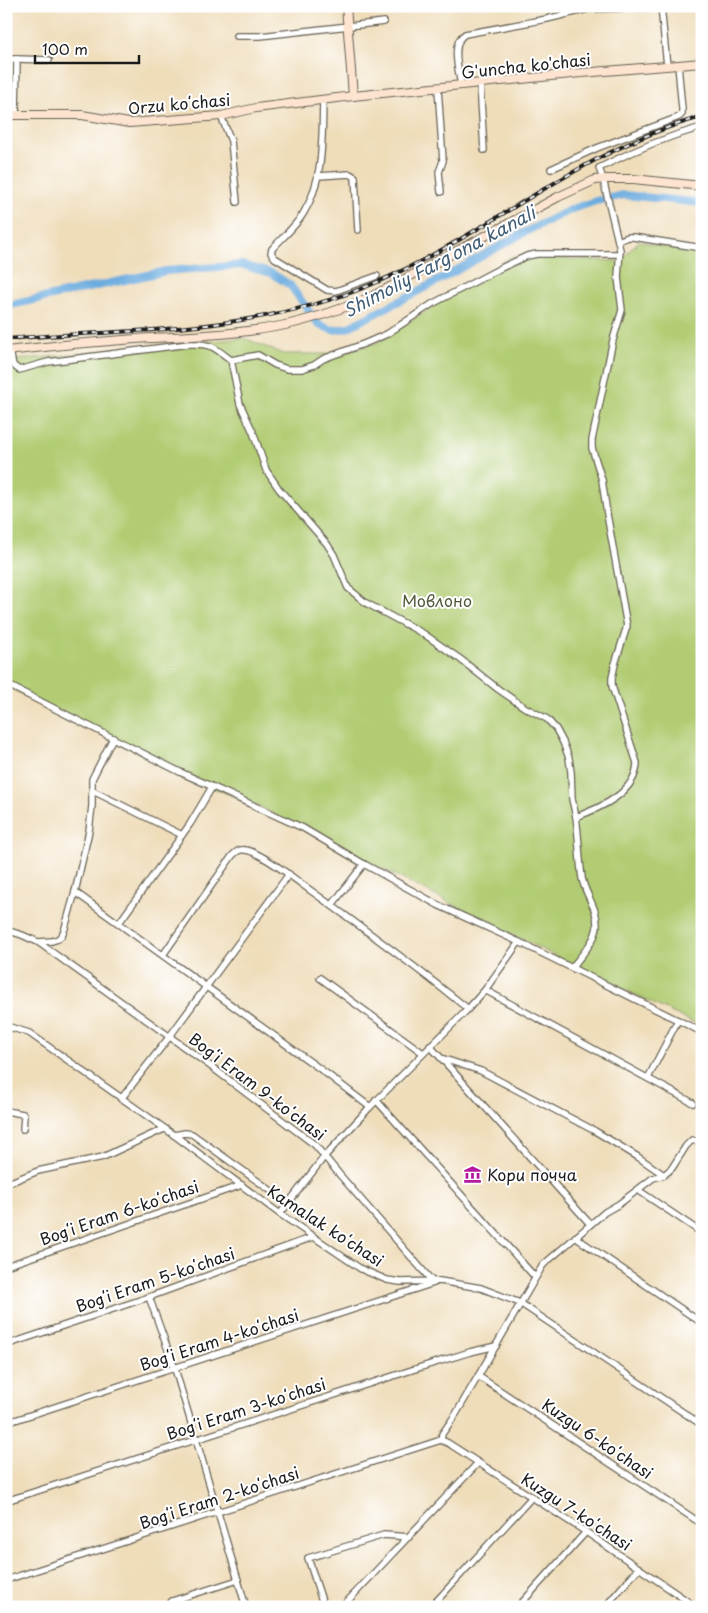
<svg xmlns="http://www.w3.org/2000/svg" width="708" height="1613" font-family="'Playpen Sans',sans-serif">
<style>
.green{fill:#b1cc72;stroke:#667447}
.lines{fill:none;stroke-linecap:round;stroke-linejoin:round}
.canal{stroke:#6cacdf;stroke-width:8}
.street-casing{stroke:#666053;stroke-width:8}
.secondary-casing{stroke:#666053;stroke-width:10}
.street{stroke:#fff;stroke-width:5.5}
.secondary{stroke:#fde4d0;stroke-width:8}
.rail-casing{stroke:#1c1c1c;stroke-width:4}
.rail{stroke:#fff;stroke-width:2;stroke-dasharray:5.5;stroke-linecap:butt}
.labels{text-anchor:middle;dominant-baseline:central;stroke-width:4;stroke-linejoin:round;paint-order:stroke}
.street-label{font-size:16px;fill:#1c1c1c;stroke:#fff}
.park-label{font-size:16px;fill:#505a3a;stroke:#fff}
.poi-label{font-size:16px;fill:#1c1c1c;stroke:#fff;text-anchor:start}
.water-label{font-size:18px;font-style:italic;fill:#405d74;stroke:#fff}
</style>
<rect width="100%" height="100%" fill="#fff"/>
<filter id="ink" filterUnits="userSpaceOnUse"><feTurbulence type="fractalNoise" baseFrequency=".02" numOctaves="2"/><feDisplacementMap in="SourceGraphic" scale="10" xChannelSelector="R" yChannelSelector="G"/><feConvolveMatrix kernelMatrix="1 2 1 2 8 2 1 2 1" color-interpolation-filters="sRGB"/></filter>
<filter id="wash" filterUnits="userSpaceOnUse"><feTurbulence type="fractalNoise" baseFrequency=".0096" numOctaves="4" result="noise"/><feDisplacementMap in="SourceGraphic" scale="20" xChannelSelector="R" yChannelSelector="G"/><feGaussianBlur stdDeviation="1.12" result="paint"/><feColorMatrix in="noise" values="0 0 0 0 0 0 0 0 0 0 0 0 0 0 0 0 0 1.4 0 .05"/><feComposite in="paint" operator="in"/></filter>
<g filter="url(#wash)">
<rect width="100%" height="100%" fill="#efddba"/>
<path class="green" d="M639 241 681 251 702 252V1027L577 967 258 806 196 781 6 686V361L244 338 283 354H336L376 343 511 257 619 261Z"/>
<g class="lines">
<path class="canal" d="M6 306 166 271 242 265 271 273 290 285 319 325 333 330 347 328 432 284 527 231 572 209 596 201 624 195 702 203"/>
</g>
</g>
<g filter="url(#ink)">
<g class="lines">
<defs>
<g id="street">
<path d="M661 6 667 66"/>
<path d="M237 36H260L384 22"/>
<path d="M6 59H17L16 115"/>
<path d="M17 59 49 60"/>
<path d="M480 84 484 150"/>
<path d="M461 85C459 71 450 43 465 34L547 19 588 9 661 7"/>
<path d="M438 88 443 161 439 172 441 192"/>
<path d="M323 100C322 138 324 181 303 214 295 227 282 238 272 249L271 253 275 258 327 290 336 291 377 276"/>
<path d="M221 116 231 141 237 202"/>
<path d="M551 169 597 148 679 117 682 114V109L678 65"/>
<path d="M318 176 350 174 355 177 358 230"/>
<path d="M618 241 603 179 599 168C632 151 666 137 702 127"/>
<path d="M10 351 13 365 19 370 48 362 189 344C211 343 214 347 231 360L240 404 253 432 266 470 279 489 327 544 334 555 348 588 366 603 424 634 460 659 498 689 524 707 547 719 556 729 563 742 569 758 571 772 572 799 576 817C600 808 636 793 637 763L612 686V678L615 664 627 626 607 514 602 480 592 448V440L613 340 622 310 618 277 620 250 618 241 628 237H633L702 248"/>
<path d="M231 360 258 355 275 365 287 369H302L314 365 323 359 366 343 387 334 432 304 501 268 527 256 537 254H619"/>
<path d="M6 684 180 772 303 828 364 864 438 905 519 942 702 1032"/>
<path d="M93 791 182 835"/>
<path d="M75 892 327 1074 370 1107"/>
<path d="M332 905 364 864"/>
<path d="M119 923 190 824 212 787"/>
<path d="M6 930 22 935 38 942 209 1065 315 1145 339 1174 432 1281"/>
<path d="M38 942 52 941 58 939 62 935 65 928 75 892 89 831 92 806V779L113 738"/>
<path d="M163 955 232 856C236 852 239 849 245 850 259 851 291 876 303 885 359 925 415 966 468 1009"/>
<path d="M572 968C580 956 596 941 597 926 598 908 585 895 582 878 579 858 579 837 576 817"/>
<path d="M320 978 423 1053"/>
<path d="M485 990 693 1103"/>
<path d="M6 1026 29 1033 174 1135 280 1214 361 1269 387 1280 400 1282 440 1281 481 1288 520 1303 702 1425"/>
<path d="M430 1046 441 1058 481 1071 595 1131 638 1157 664 1175"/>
<path d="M442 1059 590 1224"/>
<path d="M648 1078 678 1020"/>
<path d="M121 1099 170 1036 289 874"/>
<path d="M376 1100 535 1277"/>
<path d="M6 1111 23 1114 24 1116 23 1129"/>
<path d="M174 1135 185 1133 192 1134 270 1190"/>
<path d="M6 1184 38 1171 103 1157 164 1129"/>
<path d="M638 1190 702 1233"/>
<path d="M280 1214 324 1157 370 1107 468 1009 485 990 519 942"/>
<path d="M575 1237 702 1323"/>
<path d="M6 1266 242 1185"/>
<path d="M149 1297 175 1369 246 1607"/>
<path d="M6 1345 149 1297 313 1237"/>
<path d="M478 1376 702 1524"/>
<path d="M6 1423 434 1283"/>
<path d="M441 1440 442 1434 456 1414 543 1265 605 1212 619 1204 653 1178 664 1175 672 1168 686 1146 692 1140 702 1143"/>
<path d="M441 1440 448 1443 586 1532 696 1607"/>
<path d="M6 1501 415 1369 470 1352 496 1346"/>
<path d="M6 1580 441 1440"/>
<path d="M167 1607 172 1601 238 1580"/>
<path d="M324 1607 308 1558 384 1535 409 1537"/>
<path d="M342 1607 478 1463"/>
<path d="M431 1607 532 1497"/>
<path d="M518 1607 586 1532"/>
<path d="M605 1607 639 1568"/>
</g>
<g id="secondary">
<path d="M346 6 353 96"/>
<path d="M6 115H82L129 123 221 116 256 108 353 96 581 73 702 63"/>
<path d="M6 351C49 346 92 342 135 339 186 336 244 335 294 323 319 317 349 306 373 296L558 197 595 180 607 179H633L702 186"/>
</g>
</defs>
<use href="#street" class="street-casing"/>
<use href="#secondary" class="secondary-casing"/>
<use href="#street" class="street"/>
<use href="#secondary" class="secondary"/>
<defs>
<path id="rail" d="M6 339C80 332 155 333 229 322 278 315 329 303 375 283 486 236 585 147 702 117"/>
</defs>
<use href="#rail" class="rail-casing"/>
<use href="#rail" class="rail"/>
</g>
</g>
<defs>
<symbol id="museum-bare" viewBox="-9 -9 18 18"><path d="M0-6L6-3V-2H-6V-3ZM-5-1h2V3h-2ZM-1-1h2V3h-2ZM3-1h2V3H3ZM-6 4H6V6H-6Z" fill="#b5179e" stroke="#fff" stroke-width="2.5" paint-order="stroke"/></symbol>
</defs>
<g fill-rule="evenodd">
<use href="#museum-bare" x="460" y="1162" width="25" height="25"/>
</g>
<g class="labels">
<g class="street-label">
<text transform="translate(526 65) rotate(-6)">G'uncha ko'chasi</text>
<text transform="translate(179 103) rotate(-5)">Orzu koʻchasi</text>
<text transform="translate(258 1086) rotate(37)">Bogʻi Eram 9-koʻchasi</text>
<text transform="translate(119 1212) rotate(-19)">Bogʻi Eram 6-koʻchasi</text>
<text transform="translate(326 1225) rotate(33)">Kamalak koʻchasi</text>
<text transform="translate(155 1279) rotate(-19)">Bogʻi Eram 5-koʻchasi</text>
<text transform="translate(219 1339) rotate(-18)">Bogʻi Eram 4-koʻchasi</text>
<text transform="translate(246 1408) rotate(-18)">Bogʻi Eram 3-koʻchasi</text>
<text transform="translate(598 1438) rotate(34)">Kuzgu 6-koʻchasi</text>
<text transform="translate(219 1497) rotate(-18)">Bogʻi Eram 2-koʻchasi</text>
<text transform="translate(577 1511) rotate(33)">Kuzgu 7-koʻchasi</text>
</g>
<g class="park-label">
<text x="437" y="600">Мовлоно</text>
</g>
<g class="poi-label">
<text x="487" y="1174">Кори почча</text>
</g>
<g class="water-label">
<text transform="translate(439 261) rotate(-28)">Shimoliy Fargʻona kanali</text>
</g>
</g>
<rect width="708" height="1613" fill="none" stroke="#fff" stroke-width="25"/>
<path d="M35 55v8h104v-8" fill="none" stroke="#1c1c1c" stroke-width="2.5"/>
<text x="42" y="55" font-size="15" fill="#1c1c1c" stroke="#ffffff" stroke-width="4" paint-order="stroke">100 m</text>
</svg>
